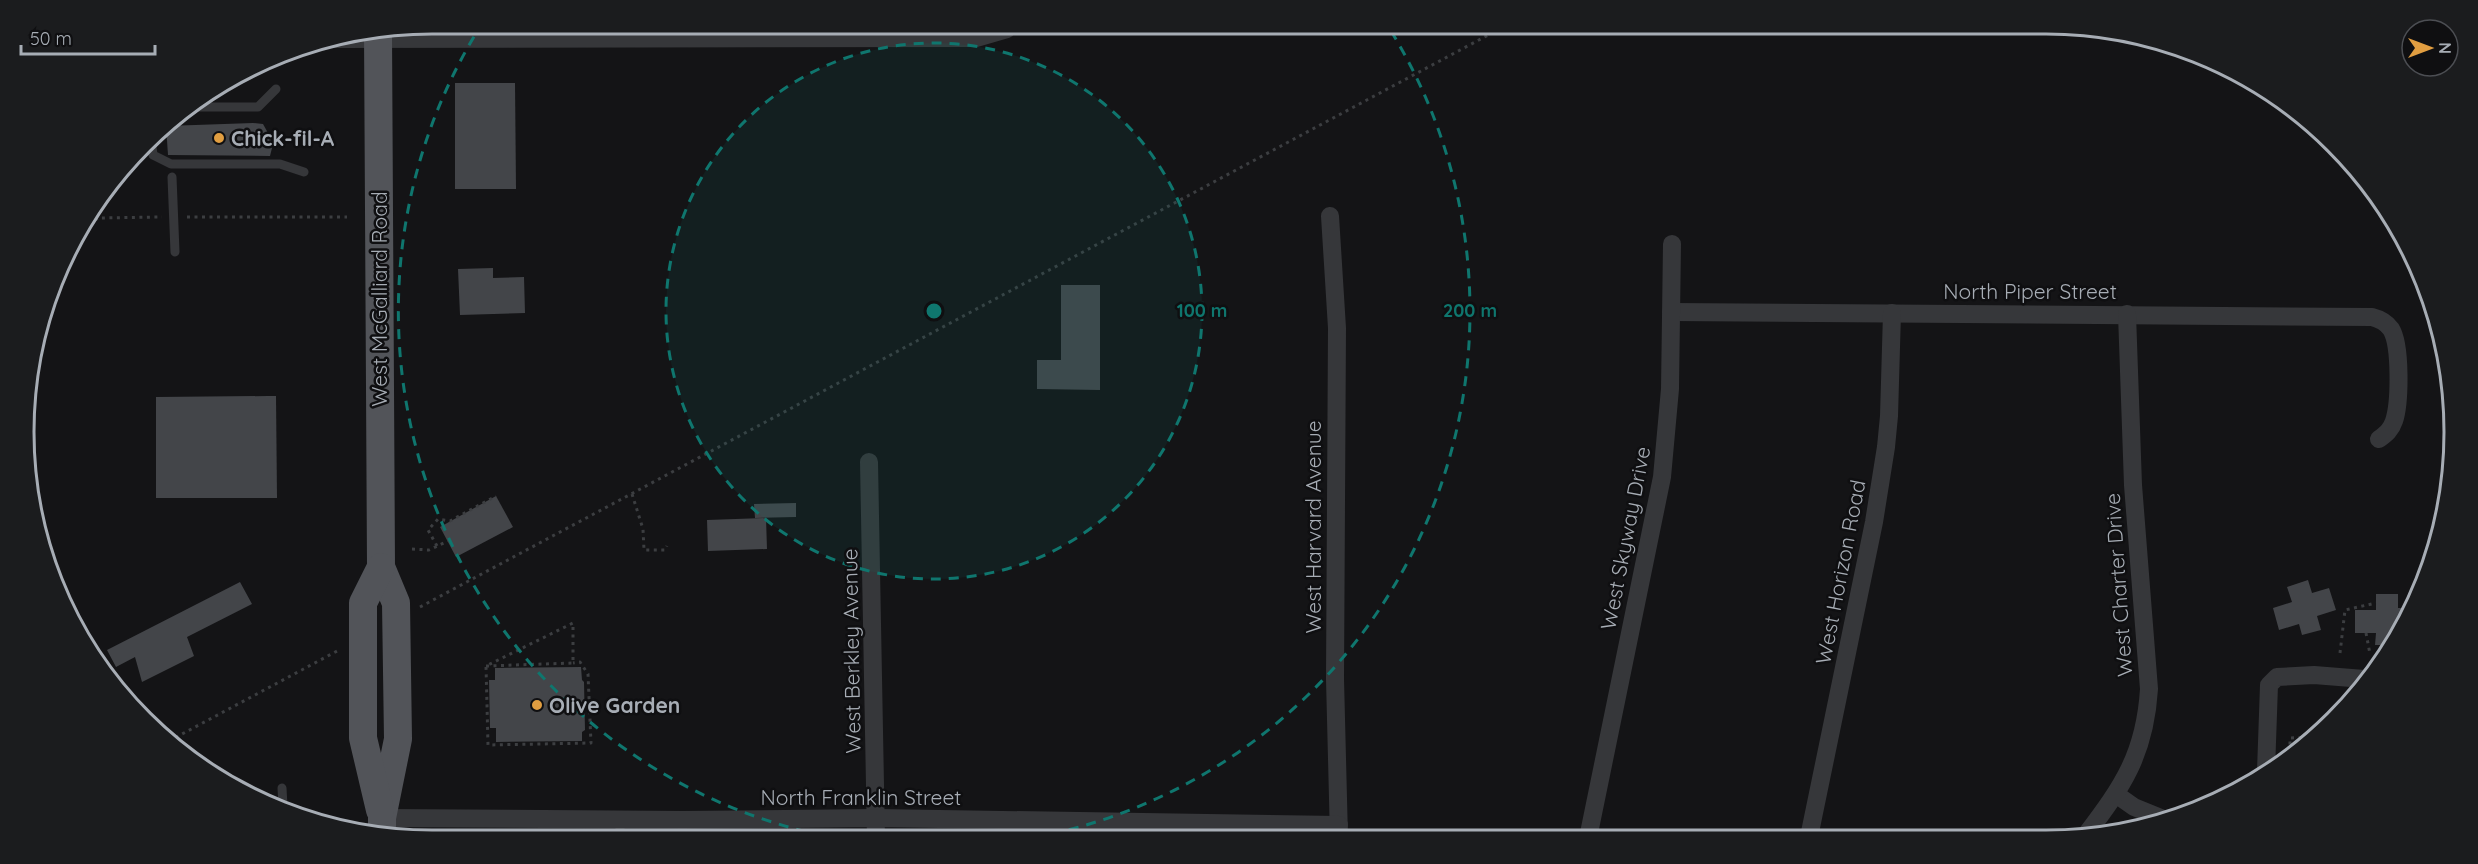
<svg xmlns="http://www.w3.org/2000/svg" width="2478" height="864" font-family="Quicksand,sans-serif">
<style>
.built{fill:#202123}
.building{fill:#434549}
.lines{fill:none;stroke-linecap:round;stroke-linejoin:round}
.path{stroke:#3c3e41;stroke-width:3;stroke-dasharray:3 4.5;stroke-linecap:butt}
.lane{stroke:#36373a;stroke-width:9}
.street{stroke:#36373a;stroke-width:18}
.primary{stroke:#525459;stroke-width:28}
.ring{fill:none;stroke:#0f766e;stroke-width:3;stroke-dasharray:10 8}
.poi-dot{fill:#e19e41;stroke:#0f0f11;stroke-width:2}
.labels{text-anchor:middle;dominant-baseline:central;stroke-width:5;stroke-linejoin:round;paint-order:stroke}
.poi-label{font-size:21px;font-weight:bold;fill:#a7adb5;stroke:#0f0f11;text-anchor:start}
.street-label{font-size:21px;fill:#a7adb5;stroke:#0f0f11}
.rim{fill:none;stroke:#a7adb5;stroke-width:3}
.centre{fill:#0f766e;stroke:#0f0f11;stroke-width:3}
.ring-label{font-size:18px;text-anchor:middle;font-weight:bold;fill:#0f766e;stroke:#0f0f11;stroke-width:5;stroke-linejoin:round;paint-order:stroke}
</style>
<rect width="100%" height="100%" fill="#141416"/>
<path class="built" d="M423 832 646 836 857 835V839L432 840 417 838Z"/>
<g class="building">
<path d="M455 83H515L516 189H455Z"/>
<path d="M253 123 263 124 268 133 273 144 270 156 168 155 166 126Z"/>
<path d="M493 268V278L524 277 525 313 460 315 458 269Z"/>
<path d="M1061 285H1100V390L1037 389V360H1061Z"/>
<path d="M268 396H276L277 498H156V397Z"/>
<path d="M496 496 513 527 456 557 440 527Z"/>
<path d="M796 503V517L755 518 754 504Z"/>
<path d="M766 518 767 549 708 551 707 520Z"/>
<path d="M2308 580 2312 593 2329 588 2336 610 2317 616 2321 630 2302 635 2299 624 2279 630 2273 608 2292 602 2287 587Z"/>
<path d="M240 582 252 604 187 637 194 656 142 682 135 657 116 667 107 650Z"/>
<path d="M2376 594H2398V608H2411L2401 632H2395V641L2392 645H2375L2376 633H2355V610H2376Z"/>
<path d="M581 667 582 680 584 682 585 730 582 732V741L496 742V728H490L489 680H495V668Z"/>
</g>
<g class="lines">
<g class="path">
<path d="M187 217H347"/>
<path d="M83 229 98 218 162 217"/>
<path d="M632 494 643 529 644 550H665L667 546"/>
<path d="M437 546 428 530 438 519 450 521 496 496"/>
<path d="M412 549 429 550 448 541"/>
<path d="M420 607 1505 26"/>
<path d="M2366 633 2370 654"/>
<path d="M2340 653 2345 610 2376 603"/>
<path d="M486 666 573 663V623L486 666 488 745 591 743 588 674 580 662 573 663"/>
<path d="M169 741 339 650"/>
<path d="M2290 752V738L2316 737"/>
</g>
<g class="lane">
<path d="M192 107H258L276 89"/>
<path d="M151 139 153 155 171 164H280L304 172"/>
<path d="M172 177 175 252"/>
<path d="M282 788 283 806"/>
<path d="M620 819V840"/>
</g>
<g class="street">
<path d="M330 39 976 38 1007 29"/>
<path d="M1330 216 1337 328 1335 679 1339 838"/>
<path d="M1671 312 2372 317C2380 319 2386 322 2391 329 2401 345 2400 403 2394 421 2391 430 2386 434 2379 439"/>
<path d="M869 462 876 839"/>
<path d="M2266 771 2269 685 2277 677 2314 675 2364 679"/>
<path d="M2117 795 2134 807 2161 818"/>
<path d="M382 818 683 820 876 818 1339 825"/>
<path d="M2085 836C2123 786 2145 754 2149 689L2133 485 2127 314"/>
<path d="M1809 837 1874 522 1886 447 1889 416 1892 313"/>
<path d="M1588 838 1662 477 1670 389 1672 244"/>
</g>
<g class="primary">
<path d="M378 32 381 567 396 603 398 739 382 818V833"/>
<path d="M380 810 363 738V603L381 567"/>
</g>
</g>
<circle cx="934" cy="311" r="268" fill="#0f766e" fill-opacity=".12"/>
<g class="ring">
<circle cx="934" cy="311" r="268"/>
<path d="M841 839A536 536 0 0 1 475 35M1391 31A536 536 0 0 1 1032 838"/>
</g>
<g class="poi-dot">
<circle cx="219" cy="138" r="6"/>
<circle cx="537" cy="705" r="6"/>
</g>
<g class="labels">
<g class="poi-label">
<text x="231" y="138">Chick-fil-A</text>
<text x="549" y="705">Olive Garden</text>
</g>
<g class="street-label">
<text x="2030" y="291">North Piper Street</text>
<text transform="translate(379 299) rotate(-90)">West McGalliard Road</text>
<text transform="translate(1313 527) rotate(-90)">West Harvard Avenue</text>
<text transform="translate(1625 538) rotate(-79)">West Skyway Drive</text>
<text transform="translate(1840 572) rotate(-79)">West Horizon Road</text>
<text transform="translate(2118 585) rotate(-94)">West Charter Drive</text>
<text transform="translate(851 651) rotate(-91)">West Berkley Avenue</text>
<text x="861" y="797">North Franklin Street</text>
</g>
</g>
<path d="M0 0H2478V864H0ZM432 34H2046A398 398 0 0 1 2444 432V432A398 398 0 0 1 2046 830H432A398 398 0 0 1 34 432V432A398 398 0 0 1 432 34Z" fill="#1b1c1e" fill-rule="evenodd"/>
<path class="rim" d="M432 34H2046A398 398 0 0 1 2444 432V432A398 398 0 0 1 2046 830H432A398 398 0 0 1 34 432V432A398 398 0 0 1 432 34Z"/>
<circle cx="934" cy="311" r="9" class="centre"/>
<g class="ring-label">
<text x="1202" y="317">100 m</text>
<text x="1470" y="317">200 m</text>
</g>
<g transform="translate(2430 48) rotate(90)"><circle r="28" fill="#0f0f11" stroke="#4c4e53" stroke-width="1.5"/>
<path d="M0-4.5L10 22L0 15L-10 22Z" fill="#e19e41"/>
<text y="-9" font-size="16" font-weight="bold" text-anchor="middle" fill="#a7adb5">N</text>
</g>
<path d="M21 45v9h134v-9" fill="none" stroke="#a7adb5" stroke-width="3"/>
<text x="30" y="45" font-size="18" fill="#a7adb5" stroke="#0f0f11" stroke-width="4.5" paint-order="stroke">50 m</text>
</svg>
